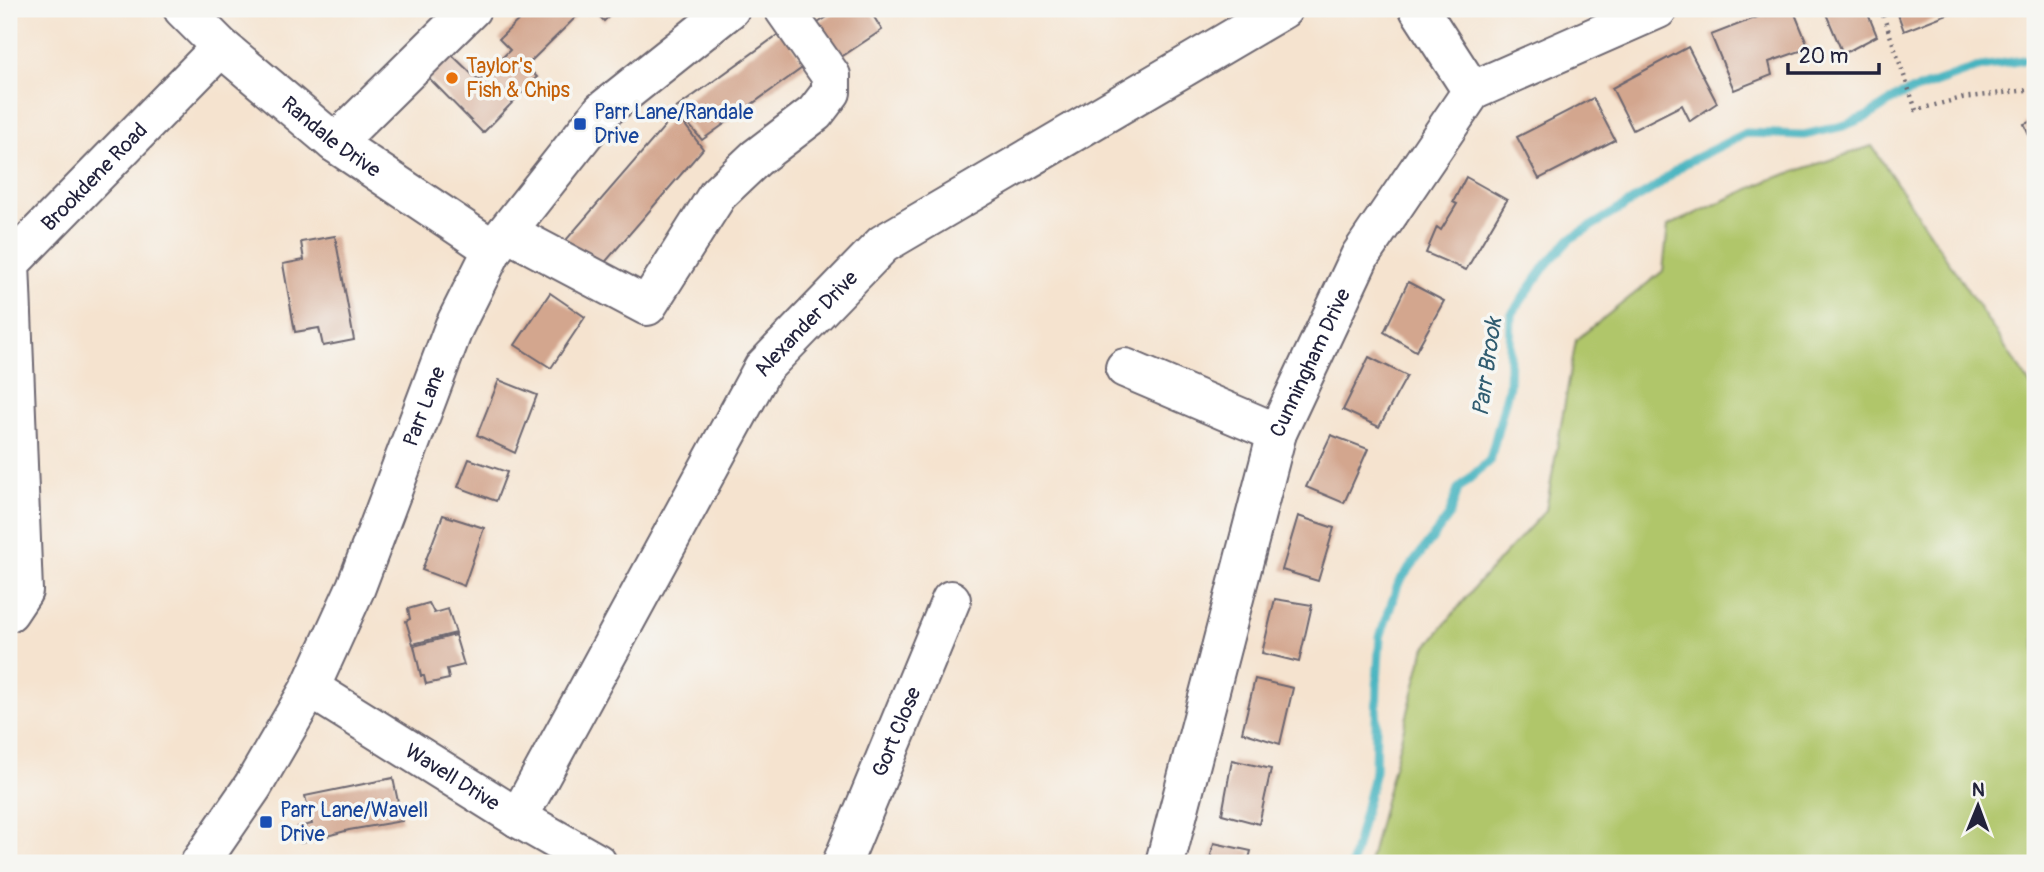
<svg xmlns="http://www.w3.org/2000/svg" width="2044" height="872" font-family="Pangolin,sans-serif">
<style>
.green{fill:#b0c66a;stroke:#697452;stroke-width:2}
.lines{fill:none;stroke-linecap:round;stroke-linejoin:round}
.stream{stroke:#46b4c0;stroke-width:9}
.building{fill:#d3a68e}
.minor-casing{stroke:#6c666f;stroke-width:42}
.path{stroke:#6c666f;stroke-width:4.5;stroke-dasharray:2 5;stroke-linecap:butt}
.minor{stroke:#fff;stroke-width:38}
.food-dot{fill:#e8710a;stroke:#f6f6f2;stroke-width:2.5}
.transit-dot{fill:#1a4fb4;stroke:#f6f6f2;stroke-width:2.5}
.labels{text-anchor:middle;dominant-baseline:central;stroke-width:7;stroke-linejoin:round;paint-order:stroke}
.food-label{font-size:21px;fill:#c56008;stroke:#f6f6f2;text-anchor:start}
.transit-label{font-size:21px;fill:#164399;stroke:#f6f6f2;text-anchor:start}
.street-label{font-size:21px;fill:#22223b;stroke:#f6f6f2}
.water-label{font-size:23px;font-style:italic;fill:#305c70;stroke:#f6f6f2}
</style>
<rect width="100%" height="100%" fill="#f6f6f2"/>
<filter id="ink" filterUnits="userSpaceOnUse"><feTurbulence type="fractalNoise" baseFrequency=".0143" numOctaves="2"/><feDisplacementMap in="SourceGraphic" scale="14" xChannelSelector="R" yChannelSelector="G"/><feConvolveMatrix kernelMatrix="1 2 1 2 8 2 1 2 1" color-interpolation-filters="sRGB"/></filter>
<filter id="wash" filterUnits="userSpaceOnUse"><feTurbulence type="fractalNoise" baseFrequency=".00686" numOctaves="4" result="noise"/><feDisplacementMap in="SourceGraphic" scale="28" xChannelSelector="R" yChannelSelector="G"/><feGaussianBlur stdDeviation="1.57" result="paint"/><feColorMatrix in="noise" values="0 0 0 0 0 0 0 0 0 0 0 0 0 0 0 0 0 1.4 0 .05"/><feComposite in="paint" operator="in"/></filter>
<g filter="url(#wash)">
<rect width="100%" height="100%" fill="#f5e3cf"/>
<path class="green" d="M1872 146 2035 392V863H1369L1424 650 1478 583 1546 510 1576 340 1663 271 1668 226 1769 180Z"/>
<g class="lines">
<path class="stream" d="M1352 863 1375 771 1377 682 1380 637 1399 582 1449 516 1458 489 1490 460 1509 386 1511 315 1546 265 1570 239 1654 188 1684 164 1746 133 1804 135 1843 126 1868 116 1899 96 1976 68 2035 58"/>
</g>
<g id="blocks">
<g class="building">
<path d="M530 9H571L577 16 526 66 537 77 483 133 426 75 449 52 479 81 510 50 499 39Z"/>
<path d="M593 9H617L604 21Z"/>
<path d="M840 9H869L882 30 835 61 813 26Z"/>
<path d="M1778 9H1793L1809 48 1769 62 1772 75 1734 90 1711 35Z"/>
<path d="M1824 9H1866L1877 36 1843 54Z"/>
<path d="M1896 9H1960L1904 31Z"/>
<path d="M783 31 805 66 702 140 675 109Z"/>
<path d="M1688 47 1717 103 1690 121 1682 105 1633 130 1612 88Z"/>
<path d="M1593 98 1615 140 1539 179 1517 137Z"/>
<path d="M676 113 703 149 601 267 566 240Z"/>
<path d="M2035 120V149L2024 124Z"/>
<path d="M1466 177 1507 200 1466 270 1426 253 1437 227 1441 230 1457 204 1453 202Z"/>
<path d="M335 236 354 340 323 346 319 328 295 332 283 264 304 260 301 242Z"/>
<path d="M1408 282 1444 301 1416 351 1384 332Z"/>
<path d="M550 293 585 317 551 368 515 345Z"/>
<path d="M1369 357 1407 376 1379 427 1343 410Z"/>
<path d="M499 380 537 395 515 453 477 435Z"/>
<path d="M1331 435 1368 449 1344 503 1306 487Z"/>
<path d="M469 459 507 472 496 501 458 487Z"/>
<path d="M443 515 484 528 464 586 422 570Z"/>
<path d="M1298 516 1334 528 1318 581 1282 570Z"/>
<path d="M1275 599 1312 605 1299 662 1262 653Z"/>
<path d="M429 603 434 613 448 609 456 633 413 644 406 621 410 619 408 609Z"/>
<path d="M455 635 464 665 447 669 449 679 426 684 424 676H421L414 646Z"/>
<path d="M1255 679 1293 688 1280 744 1242 732Z"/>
<path d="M1232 760 1271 769 1259 824 1222 814Z"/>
<path d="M393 778 402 821 349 830 301 843 298 827 312 824 305 796Z"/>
<path d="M1214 843 1251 851 1248 863H1209Z"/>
</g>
</g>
</g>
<g filter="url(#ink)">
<use href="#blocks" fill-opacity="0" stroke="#6c666f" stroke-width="2"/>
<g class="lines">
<defs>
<g id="minor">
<path id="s1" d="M183 9 221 47 335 143 493 249"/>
<path d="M1419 9 1472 91"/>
<path d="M335 143 471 9"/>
<path d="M507 232 647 306 718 194 756 158 815 113 831 92V76L784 9"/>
<path d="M1125 368 1277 433"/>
<path id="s2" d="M9 612 23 591 10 263 221 47"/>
<path id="s3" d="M310 688 518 818 597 863"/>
<path id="s4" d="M518 818 763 368 883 244 1283 9"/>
<path id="s5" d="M200 863 253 786 310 688 356 587 454 327 493 249 602 111 730 9"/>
<path id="s6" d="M842 863 951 600"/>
<path id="s7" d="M1165 863 1277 433 1360 256 1472 91 1658 9"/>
</g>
</defs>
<use href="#minor" class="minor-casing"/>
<path class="path" d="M1881 9 1916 110 1962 98 2035 89"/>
<use href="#minor" class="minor"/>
</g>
</g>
<circle class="food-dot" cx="452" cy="78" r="7"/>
<g class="transit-dot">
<rect x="573" y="117" width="14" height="14" rx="3.5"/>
<rect x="259" y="815" width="14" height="14" rx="3.5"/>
</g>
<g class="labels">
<g class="food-label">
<text x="466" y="66">Taylor's<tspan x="466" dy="24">Fish &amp; Chips</tspan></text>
</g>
<g class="transit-label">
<text x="594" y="112">Parr Lane/Randale<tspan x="594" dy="24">Drive</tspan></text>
<text x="280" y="810">Parr Lane/Wavell<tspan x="280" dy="24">Drive</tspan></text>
</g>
<g class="street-label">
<text stroke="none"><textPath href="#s1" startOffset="196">Randale Drive</textPath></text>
<text stroke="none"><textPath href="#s2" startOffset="474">Brookdene Road</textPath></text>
<text stroke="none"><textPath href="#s4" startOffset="574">Alexander Drive</textPath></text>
<text stroke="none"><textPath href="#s7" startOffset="522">Cunningham Drive</textPath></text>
<text stroke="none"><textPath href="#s5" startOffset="511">Parr Lane</textPath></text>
<text stroke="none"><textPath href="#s6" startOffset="142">Gort Close</textPath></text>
<text stroke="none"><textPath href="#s3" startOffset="168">Wavell Drive</textPath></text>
</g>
<g class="water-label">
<text transform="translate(1487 367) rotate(-82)">Parr Brook</text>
</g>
</g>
<rect width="2044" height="872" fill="none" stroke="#f6f6f2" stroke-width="35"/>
<g transform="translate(1978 806) rotate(1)" stroke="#f6f6f2" stroke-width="5" paint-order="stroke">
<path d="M0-5L12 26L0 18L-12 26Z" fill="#22223b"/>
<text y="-10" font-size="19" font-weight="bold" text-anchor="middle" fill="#22223b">N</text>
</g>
<path d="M1788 63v10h91v-10" fill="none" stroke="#22223b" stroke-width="3.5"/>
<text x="1799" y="63" font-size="21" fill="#22223b" stroke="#f6f6f2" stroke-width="5" paint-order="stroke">20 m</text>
</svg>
